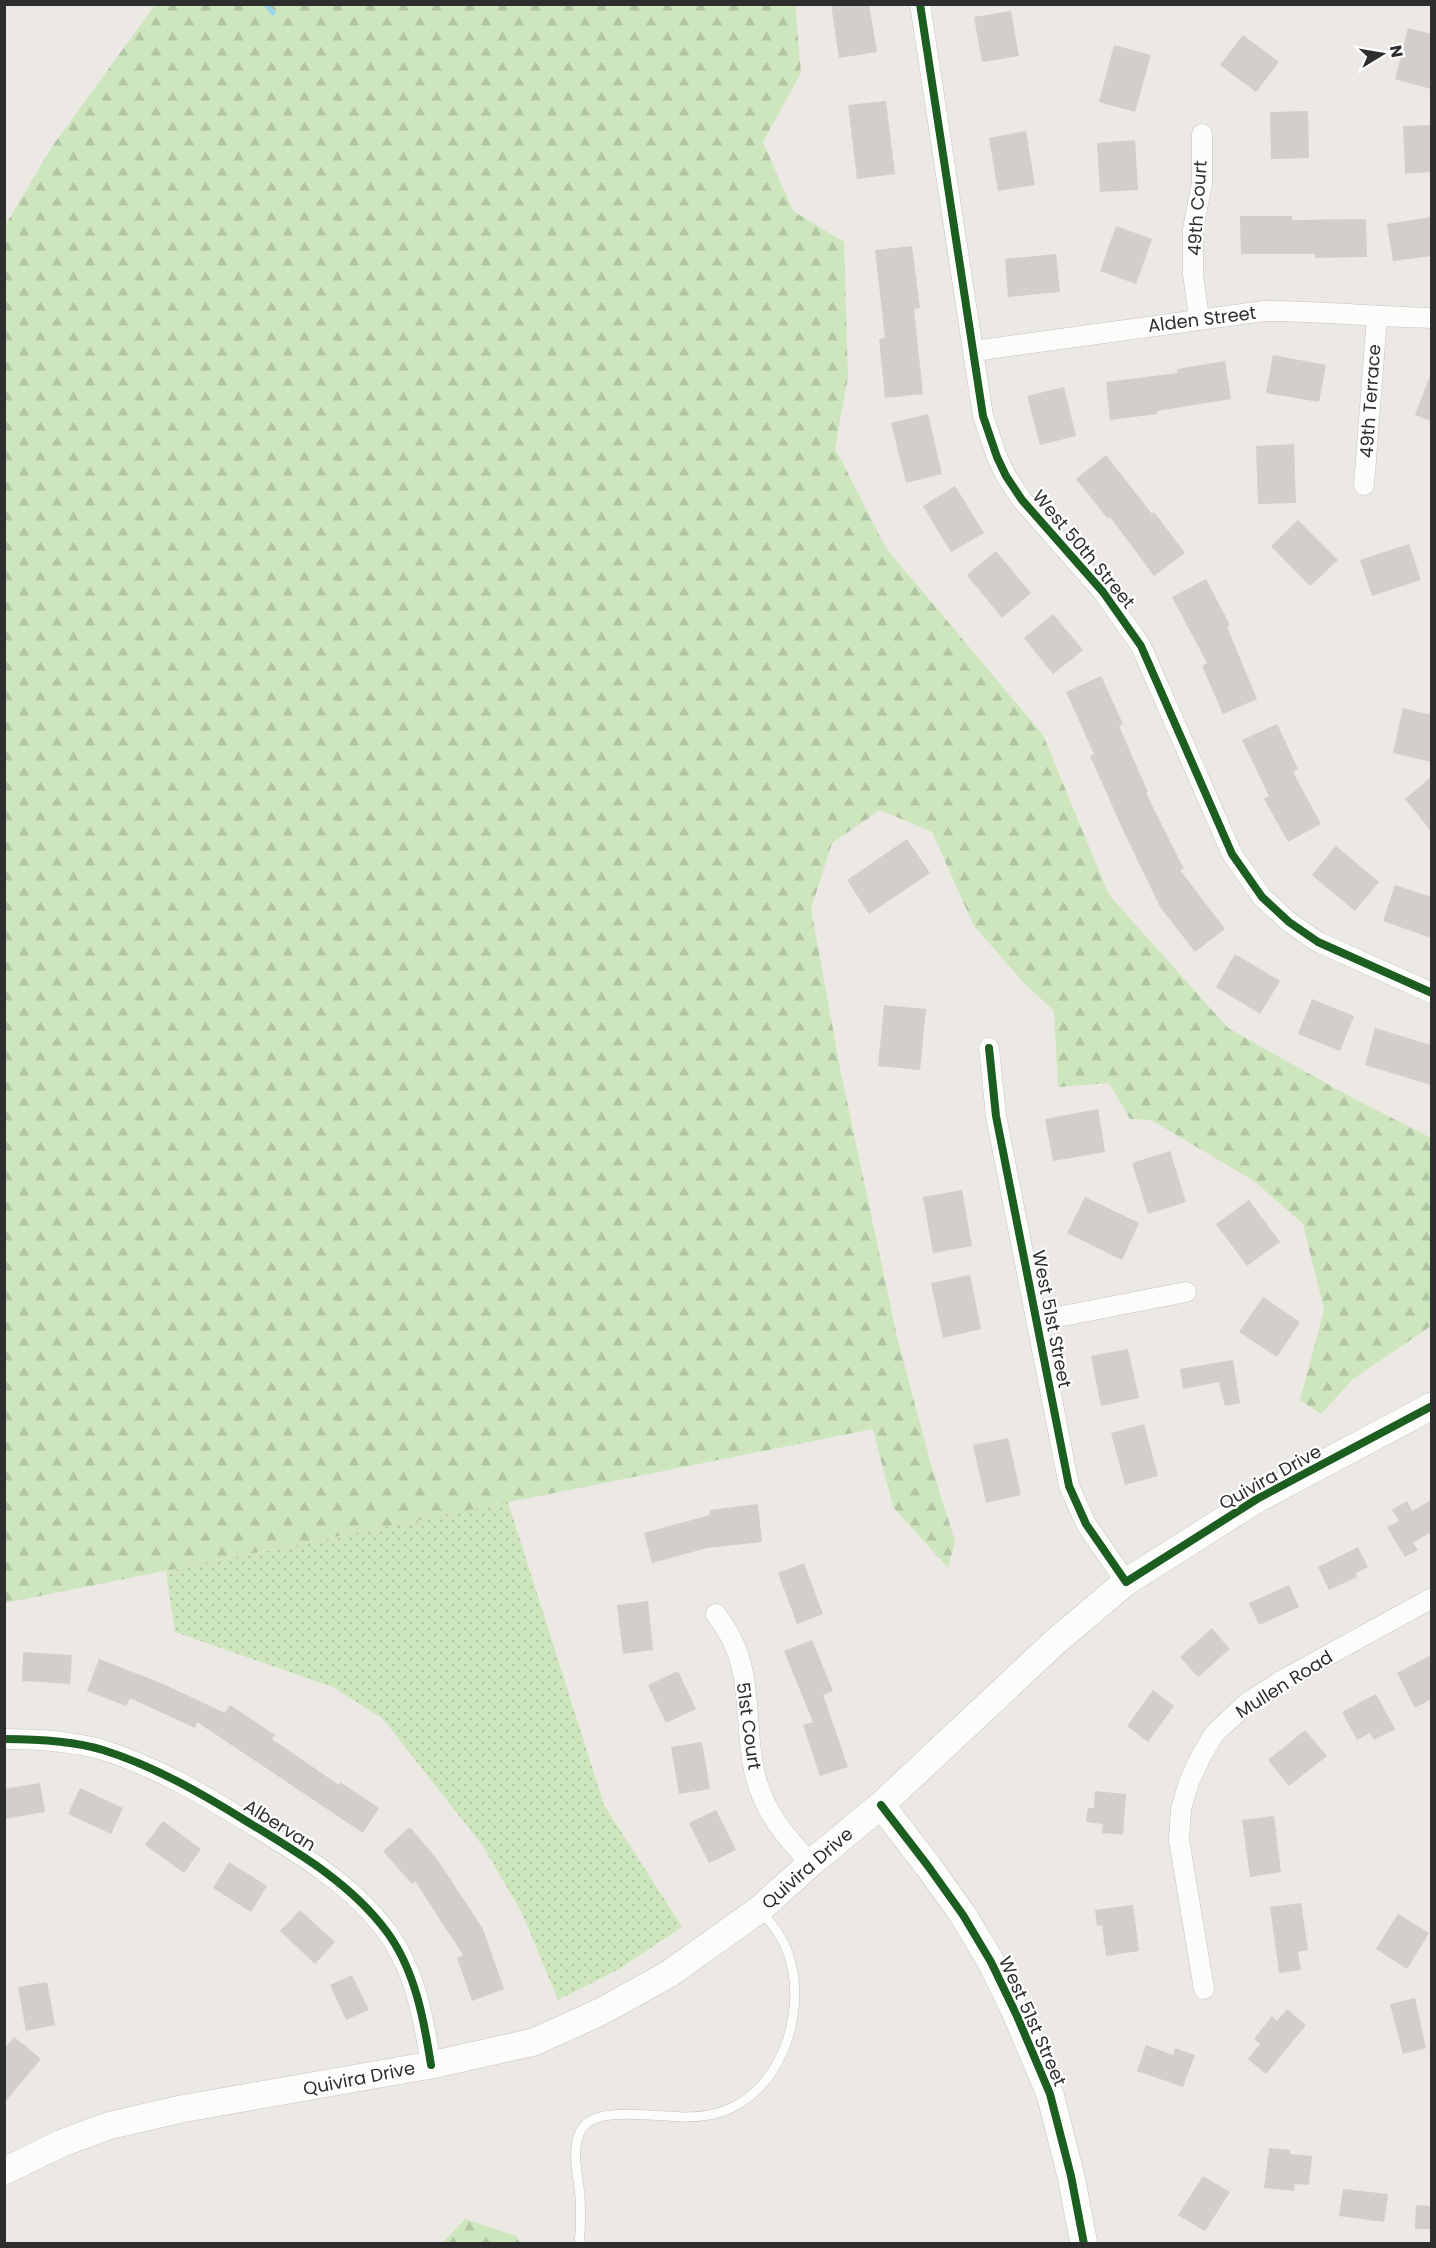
<svg xmlns="http://www.w3.org/2000/svg" width="1436" height="2248" font-family="Poppins,sans-serif">
<style>
.grass{fill:url(#grass-dots)}
.forest{fill:url(#forest-firs)}
.lines{fill:none;stroke-linecap:round;stroke-linejoin:round}
.stream{stroke:#99d6ec;stroke-width:5}
.building{fill:#d1cecb}
.lane-casing{stroke:#c5c4c5;stroke-width:10}
.street-casing{stroke:#c5c4c5;stroke-width:21}
.secondary-casing{stroke:#c5c4c5;stroke-width:28}
.lane{stroke:#fcfcfb;stroke-width:9}
.street{stroke:#fcfcfb;stroke-width:20}
.secondary{stroke:#fcfcfb;stroke-width:27}
.cycleway-casing{stroke:#fff;stroke-width:11}
.cycleway{stroke:#1b5e20;stroke-width:8}
.labels{text-anchor:middle;dominant-baseline:central;stroke-width:4.5;stroke-linejoin:round;paint-order:stroke}
.street-label{font-size:18px;fill:#2e2e2e;stroke:#fff}
</style>
<defs>
<pattern id="grass-dots" width="8" height="8" patternUnits="userSpaceOnUse" patternTransform="scale(1.5)"><rect width="8" height="8" fill="#cee6be"/><path d="M2 2h.1M6 6h.1" fill="none" stroke="#b1c6a4" stroke-width="1.8" stroke-linecap="round"/></pattern>
<pattern id="forest-firs" width="22" height="20" patternUnits="userSpaceOnUse" patternTransform="scale(1.5)"><rect width="22" height="20" fill="#cee6be"/><path d="M5 1l3.5 6h-7zM16 11l3.5 6h-7z" fill="#b1c6a4"/></pattern>
</defs>
<rect width="100%" height="100%" fill="#ece8e4"/>
<path class="grass" d="M508 1502 604 1805 682 1927 619 1969 558 2000 522 1913 482 1845 383 1719 333 1687 175 1632 166 1571Z"/>
<g class="forest">
<path d="M159 4 795 5 801 73 763 142 793 211 844 242 848 377 835 448 886 548 1043 735 1109 895 1228 1028 1347 1095 1431 1138V1326L1353 1379 1321 1414 1300 1400 1324 1310 1303 1224 1254 1181 1151 1120 1130 1119 1109 1083 1058 1087 1054 1011 1026 985 974 926 932 832 880 810 832 843 811 909 841 1073 897 1337 931 1465 955 1541 948 1568 893 1507 873 1429 5 1603V226L51 148 155 5Z"/>
<path d="M465 2219 516 2236 520 2243H442Z"/>
</g>
<g class="lines">
<path class="stream" d="M266 4 273 13"/>
</g>
<g class="building">
<path d="M831 4H869L877 52 839 58Z"/>
<path d="M1011 11 1019 56 982 62 974 17Z"/>
<path d="M1408 28 1431 34V89L1395 79Z"/>
<path d="M1243 35 1279 62 1256 92 1220 65Z"/>
<path d="M1114 45 1151 55 1135 112 1099 102Z"/>
<path d="M886 101 895 174 857 179 848 105Z"/>
<path d="M1308 111 1309 158 1271 159 1270 112Z"/>
<path d="M1431 125V172L1405 174 1403 126Z"/>
<path d="M1026 131 1035 185 998 191 989 138Z"/>
<path d="M1135 140 1138 190 1100 192 1097 143Z"/>
<path d="M1240 216H1292V220L1366 219 1367 257 1315 258V254H1241Z"/>
<path d="M1431 217V256L1393 261 1387 224Z"/>
<path d="M1116 226 1152 239 1136 284 1100 271Z"/>
<path d="M912 246 920 308 914 309 923 394 885 398 879 339 885 338 875 250Z"/>
<path d="M1056 254 1060 292 1008 297 1005 259Z"/>
<path d="M1273 355 1326 365 1319 402 1266 393Z"/>
<path d="M1225 361 1231 399 1157 411V414L1110 420 1106 382 1177 373V369Z"/>
<path d="M1430 376H1431V421L1415 415Z"/>
<path d="M1064 387 1076 436 1040 445 1027 396Z"/>
<path d="M928 414 942 474 906 483 891 423Z"/>
<path d="M1294 444 1296 503 1258 504 1256 446Z"/>
<path d="M1106 455 1152 514 1154 512 1185 553 1154 576 1110 517 1108 519 1076 479Z"/>
<path d="M955 486 984 533 951 552 923 506Z"/>
<path d="M1298 520 1338 560 1310 586 1271 546Z"/>
<path d="M1409 544 1421 580 1372 596 1360 560Z"/>
<path d="M996 551 1031 593 1002 618 967 575Z"/>
<path d="M1206 579 1230 625 1227 627 1257 699 1223 714 1202 666 1207 663 1172 597Z"/>
<path d="M1053 614 1083 650 1053 674 1024 638Z"/>
<path d="M1101 676 1123 724 1119 726 1148 792 1146 793 1184 869 1180 870 1225 929 1195 952 1160 907 1123 830 1090 756 1094 754 1066 692Z"/>
<path d="M1403 708 1431 715V762L1393 753Z"/>
<path d="M1277 724 1298 769 1293 772 1321 824 1288 842 1264 799 1269 796 1242 740Z"/>
<path d="M1431 777V831L1405 799Z"/>
<path d="M907 839 930 873 869 914 847 880Z"/>
<path d="M1336 846 1379 882 1355 911 1312 875Z"/>
<path d="M1395 885 1431 897V938L1383 921Z"/>
<path d="M1235 954 1280 981 1260 1014 1216 987Z"/>
<path d="M1312 999 1354 1016 1340 1051 1298 1034Z"/>
<path d="M884 1005 926 1009 920 1070 878 1066Z"/>
<path d="M1375 1028 1431 1045V1085L1365 1065Z"/>
<path d="M1098 1109 1105 1152 1053 1161 1045 1119Z"/>
<path d="M1170 1151 1186 1202 1148 1214 1132 1163Z"/>
<path d="M962 1190 972 1246 933 1253 923 1197Z"/>
<path d="M1085 1197 1139 1223 1122 1260 1067 1233Z"/>
<path d="M1249 1200 1280 1242 1247 1266 1216 1224Z"/>
<path d="M970 1275 981 1329 943 1338 931 1283Z"/>
<path d="M1263 1297 1300 1322 1277 1357 1239 1332Z"/>
<path d="M1128 1349 1139 1398 1101 1406 1091 1356Z"/>
<path d="M1233 1360 1240 1403 1225 1406 1219 1382 1183 1389 1180 1369Z"/>
<path d="M1144 1424 1158 1476 1125 1485 1111 1433Z"/>
<path d="M1008 1438 1021 1495 986 1503 973 1445Z"/>
<path d="M1431 1500V1532L1413 1543 1418 1550 1405 1557 1387 1527 1399 1521 1392 1510 1407 1501 1412 1511Z"/>
<path d="M758 1504 762 1542 707 1548 652 1563 644 1533 710 1515V1510Z"/>
<path d="M1358 1547 1368 1567 1356 1573 1357 1577 1329 1590 1318 1567Z"/>
<path d="M804 1563 823 1614 797 1624 778 1573Z"/>
<path d="M1289 1585 1299 1607 1259 1625 1249 1603Z"/>
<path d="M648 1601 653 1650 623 1654 617 1605Z"/>
<path d="M1212 1628 1230 1649 1198 1677 1180 1657Z"/>
<path d="M812 1640 833 1691 823 1695 848 1767 820 1776 803 1725 813 1722 784 1651Z"/>
<path d="M23 1652 72 1655 70 1684 22 1681Z"/>
<path d="M1431 1655V1699L1415 1708 1397 1673Z"/>
<path d="M99 1659 161 1683 225 1713 230 1705 275 1735 272 1739 339 1785 340 1782 379 1808 363 1833 197 1722 195 1728 130 1698 126 1706 87 1691Z"/>
<path d="M678 1671 696 1709 666 1723 648 1685Z"/>
<path d="M1153 1690 1174 1706 1148 1742 1127 1726Z"/>
<path d="M1376 1694 1395 1729 1374 1740 1370 1733 1357 1740 1342 1712Z"/>
<path d="M1305 1730 1327 1756 1289 1786 1268 1760Z"/>
<path d="M702 1742 710 1789 679 1794 671 1747Z"/>
<path d="M40 1783 45 1812 4 1819V1789Z"/>
<path d="M80 1788 123 1808 111 1834 68 1814Z"/>
<path d="M1095 1791 1126 1794 1123 1835 1102 1833 1103 1824 1086 1822 1088 1808H1094Z"/>
<path d="M716 1810 736 1850 709 1863 689 1823Z"/>
<path d="M1274 1816 1281 1872 1250 1877 1242 1820Z"/>
<path d="M163 1821 201 1849 184 1873 145 1845Z"/>
<path d="M410 1827 437 1859 483 1929 504 1989 472 2001 457 1958 463 1955 415 1881 412 1884 383 1851Z"/>
<path d="M229 1862 267 1886 251 1912 213 1888Z"/>
<path d="M1301 1903 1308 1950 1298 1952 1301 1970 1279 1973 1270 1907Z"/>
<path d="M1133 1905 1139 1951 1106 1956 1102 1925 1097 1926 1095 1910Z"/>
<path d="M300 1910 335 1942 315 1964 280 1931Z"/>
<path d="M1398 1914 1429 1933 1407 1969 1376 1949Z"/>
<path d="M352 1975 369 2010 346 2020 330 1985Z"/>
<path d="M47 1982 55 2025 26 2031 18 1987Z"/>
<path d="M1415 1998 1426 2048 1403 2054 1390 2004Z"/>
<path d="M1287 2009 1306 2025 1266 2074 1248 2059 1260 2044 1254 2039 1272 2016 1277 2021Z"/>
<path d="M14 2037 41 2059 4 2103V2049Z"/>
<path d="M1146 2045 1173 2055 1175 2048 1195 2055 1183 2087 1137 2071Z"/>
<path d="M1269 2148 1290 2150V2154L1312 2156 1309 2185 1295 2184 1294 2191 1264 2188Z"/>
<path d="M1203 2176 1230 2192 1205 2231 1178 2215Z"/>
<path d="M1343 2189 1388 2194 1384 2222 1339 2216Z"/>
<path d="M1416 2205 1431 2206V2229H1415Z"/>
</g>
<g class="lines">
<defs>
<path id="lane" d="M579 2244C581 2228 581 2214 580 2198 579 2176 569 2147 583 2127 598 2106 660 2117 684 2117 700 2117 718 2115 733 2107 785 2082 807 2006 788 1953 782 1936 772 1924 761 1911"/>
<g id="street">
<path d="M920 4 983 416 997 457 1006 476 1022 500 1103 592 1141 646 1232 854 1262 897 1289 922 1318 942 1432 993"/>
<path d="M1199 318 1193 274V229L1202 183V134"/>
<path d="M974 351 1264 311C1320 311 1376 317 1432 318"/>
<path d="M1364 485 1377 317"/>
<path d="M989 1048 996 1116 1069 1486 1086 1524 1126 1582"/>
<path d="M1037 1321 1186 1292"/>
<path d="M716 1614C721 1622 727 1629 731 1638 753 1679 744 1730 755 1774 763 1810 786 1838 811 1863"/>
<path d="M4 1739C37 1739 73 1741 103 1750 154 1766 201 1793 246 1821 297 1852 351 1883 387 1932 415 1970 424 2020 431 2065"/>
<path d="M1204 1989 1179 1840 1181 1809 1189 1782 1200 1758 1214 1734 1247 1703 1281 1681 1432 1598"/>
</g>
<g id="secondary">
<path d="M881 1805 928 1866 963 1915 991 1962 1017 2016 1050 2094 1071 2176 1084 2244"/>
<path d="M4 2171 62 2143 108 2126 181 2109 431 2065 534 2042 602 2011 669 1974 760 1909 811 1863 881 1805 1055 1642 1126 1582 1257 1499 1432 1406"/>
</g>
</defs>
<use href="#lane" class="lane-casing"/>
<use href="#street" class="street-casing"/>
<use href="#secondary" class="secondary-casing"/>
<use href="#lane" class="lane"/>
<use href="#street" class="street"/>
<use href="#secondary" class="secondary"/>
<defs>
<g id="cycleway">
<path d="M920 4 983 416 997 457 1006 476 1022 500 1103 592 1141 646 1232 854 1262 897 1289 922 1318 942 1432 993"/>
<path d="M989 1048 996 1116 1069 1486 1086 1524 1126 1582 1257 1499 1432 1406"/>
<path d="M4 1739C37 1739 73 1741 103 1750 154 1766 201 1793 246 1821 297 1852 351 1883 387 1932 415 1970 424 2020 431 2065"/>
<path d="M881 1805 928 1866 963 1915 991 1962 1017 2016 1050 2094 1071 2176 1084 2244"/>
</g>
</defs>
<use href="#cycleway" class="cycleway-casing"/>
<use href="#cycleway" class="cycleway"/>
</g>
<g class="labels">
<g class="street-label">
<text transform="translate(1197 208) rotate(-86)">49th Court</text>
<text transform="translate(1202 319) rotate(-7)">Alden Street</text>
<text transform="translate(1370 401) rotate(-86)">49th Terrace</text>
<text transform="translate(1084 549) rotate(50)">West 50th Street</text>
<text transform="translate(1052 1319) rotate(79)">West 51st Street</text>
<text transform="translate(1270 1477) rotate(-29)">Quivira Drive</text>
<text transform="translate(1284 1684) rotate(-32)">Mullen Road</text>
<text transform="translate(749 1726) rotate(82)">51st Court</text>
<text transform="translate(280 1825) rotate(32)">Albervan</text>
<text transform="translate(807 1868) rotate(-41)">Quivira Drive</text>
<text transform="translate(1033 2021) rotate(66)">West 51st Street</text>
<text transform="translate(359 2078) rotate(-11)">Quivira Drive</text>
</g>
</g>
<rect width="1436" height="2248" fill="none" stroke="#2e2e2e" stroke-width="12"/>
<g transform="translate(1382 54) rotate(79)" stroke="#ffffff" stroke-width="4.5" paint-order="stroke">
<path d="M0-4.5L10 22L0 15L-10 22Z" fill="#2e2e2e"/>
<text y="-9" font-size="16" font-weight="bold" text-anchor="middle" fill="#2e2e2e">N</text>
</g>
</svg>
